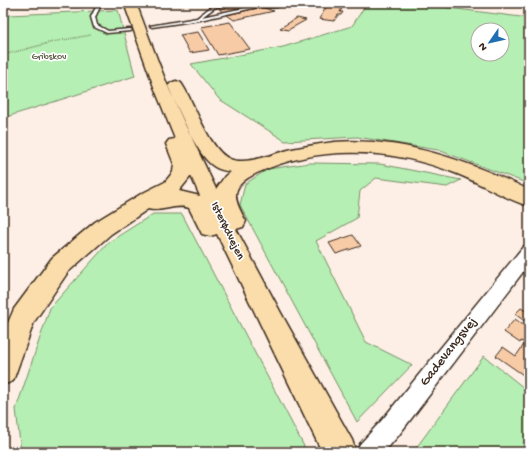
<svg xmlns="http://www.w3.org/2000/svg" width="532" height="455" font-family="'Gochi Hand',sans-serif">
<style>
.green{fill:#b5efb3;stroke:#788c68;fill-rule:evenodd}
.building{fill:#f8cba7;stroke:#3b2a1e}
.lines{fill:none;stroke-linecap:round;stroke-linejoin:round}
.service-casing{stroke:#3b2a1e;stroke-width:3}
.tertiary-casing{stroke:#3b2a1e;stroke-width:3}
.trunk-casing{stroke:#3b2a1e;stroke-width:3}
.path{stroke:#3b2a1e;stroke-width:1.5;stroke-dasharray:0.5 1.5;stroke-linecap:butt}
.service{fill:#fff;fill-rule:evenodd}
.tertiary{fill:#fff;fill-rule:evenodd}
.trunk{fill:#faddab;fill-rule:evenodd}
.labels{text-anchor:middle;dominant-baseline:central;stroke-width:3.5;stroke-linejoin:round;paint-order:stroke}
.far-park-label{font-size:10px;fill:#5a5b43;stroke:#fff}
.street-label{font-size:12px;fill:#3b2a1e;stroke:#fff}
.near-street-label{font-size:14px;fill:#3b2a1e;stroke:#fff}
</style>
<rect width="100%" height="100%" fill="#fdefe5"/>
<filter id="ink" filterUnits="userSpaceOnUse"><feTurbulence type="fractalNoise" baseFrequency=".025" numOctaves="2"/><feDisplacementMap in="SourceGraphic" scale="8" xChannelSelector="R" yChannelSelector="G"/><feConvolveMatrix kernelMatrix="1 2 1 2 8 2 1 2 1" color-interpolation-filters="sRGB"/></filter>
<g filter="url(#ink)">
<g class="green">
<path d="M367 3H409L529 18V184L438 150 357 137 285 141 219 99 191 64 283 47 352 26ZM478 30H502V54H478Z"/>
<path d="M118 10 135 76 3 118V13L9 15Z"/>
<path d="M310 163 380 164 461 180 447 187 376 178 360 191 357 218 316 241 366 342 412 365 357 422 240 205 245 184 268 169Z"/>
<path d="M153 214H182L307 452H21L16 409 50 308 109 242Z"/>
<path d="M484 356 529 392V452H413Z"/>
</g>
<g class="building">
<path d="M72 3H79L77 4H83L80 7H63L66 4Z"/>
<path d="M244 4 250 7 225 13 219 9Z"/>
<path d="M327 6 342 8 340 12H343L341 15H338L334 21 319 19Z"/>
<path d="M261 7 274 11 234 20 227 15Z"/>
<path d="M297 18 306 20 288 30 280 28Z"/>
<path d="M230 22 250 49 218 55 201 27Z"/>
<path d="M198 32 209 50 190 53 180 35Z"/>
<path d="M353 235 361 246 336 254 329 243Z"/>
<path d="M521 308 529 313V320L527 323 515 314Z"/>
<path d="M515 319 529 329V379L496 356 503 347 516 356 525 343 521 341 520 343 504 332Z"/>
</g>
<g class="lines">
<defs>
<g id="service">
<path d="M222 3H228L214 8 202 17 258 5H276L294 3 276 7H258L200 20 152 27 150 26 197 18 212 6Z"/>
<path d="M516 3H529V5Z"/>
<path d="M99 4 101 5 95 17 97 25 108 31 130 29 132 30 131 31 107 33 94 27 91 17 97 5Z"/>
</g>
<path id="tertiary" d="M529 245V264L398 436 384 452H356L360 444 382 420 523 247Z"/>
<path id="trunk" d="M124 3H136C147 32 157 60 169 89 184 122 200 155 216 189L225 176 231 172C226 171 220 170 215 167 196 156 177 106 168 86L171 83 176 81 181 83C194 101 209 151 230 159 246 166 275 153 292 149 306 146 320 144 334 142 403 137 468 161 529 190V206C505 199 479 182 455 173 392 148 319 144 257 173 230 186 232 197 246 221L243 227 236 229 281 313 352 440 356 452H322L217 234 210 236 202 234 189 208C175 203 162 213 148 209L111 234 68 272 34 322 13 381 3 385V334L14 309 52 258 95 222 141 194 165 182 173 172 174 164 166 144 169 140 175 139 154 87ZM191 176 200 196 179 191Z"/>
</defs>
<use href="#service" class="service-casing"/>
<use href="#tertiary" class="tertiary-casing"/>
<use href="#trunk" class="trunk-casing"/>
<path class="path" d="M3 55 57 41 91 35"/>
<use href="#service" class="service"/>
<use href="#tertiary" class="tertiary"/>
<use href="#trunk" class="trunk"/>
</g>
</g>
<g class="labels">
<g class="far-park-label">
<text x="49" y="57">Gribskov</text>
</g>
<g class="street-label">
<text transform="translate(227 231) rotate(64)">Isterødvejen</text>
</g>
<g class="near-street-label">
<text transform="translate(449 352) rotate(-52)">Gadevangsvej</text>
</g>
</g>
<rect width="532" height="455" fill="none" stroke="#fff" stroke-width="16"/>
<rect x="8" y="8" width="516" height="439" fill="none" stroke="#3b2a1e" stroke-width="1.5" filter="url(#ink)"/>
<g transform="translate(490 42) rotate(236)"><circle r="19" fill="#ffffff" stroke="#b1aaa5"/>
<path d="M0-3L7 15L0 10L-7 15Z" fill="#1f6fb2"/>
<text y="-6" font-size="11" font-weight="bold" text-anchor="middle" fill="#3b2a1e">N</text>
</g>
</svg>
